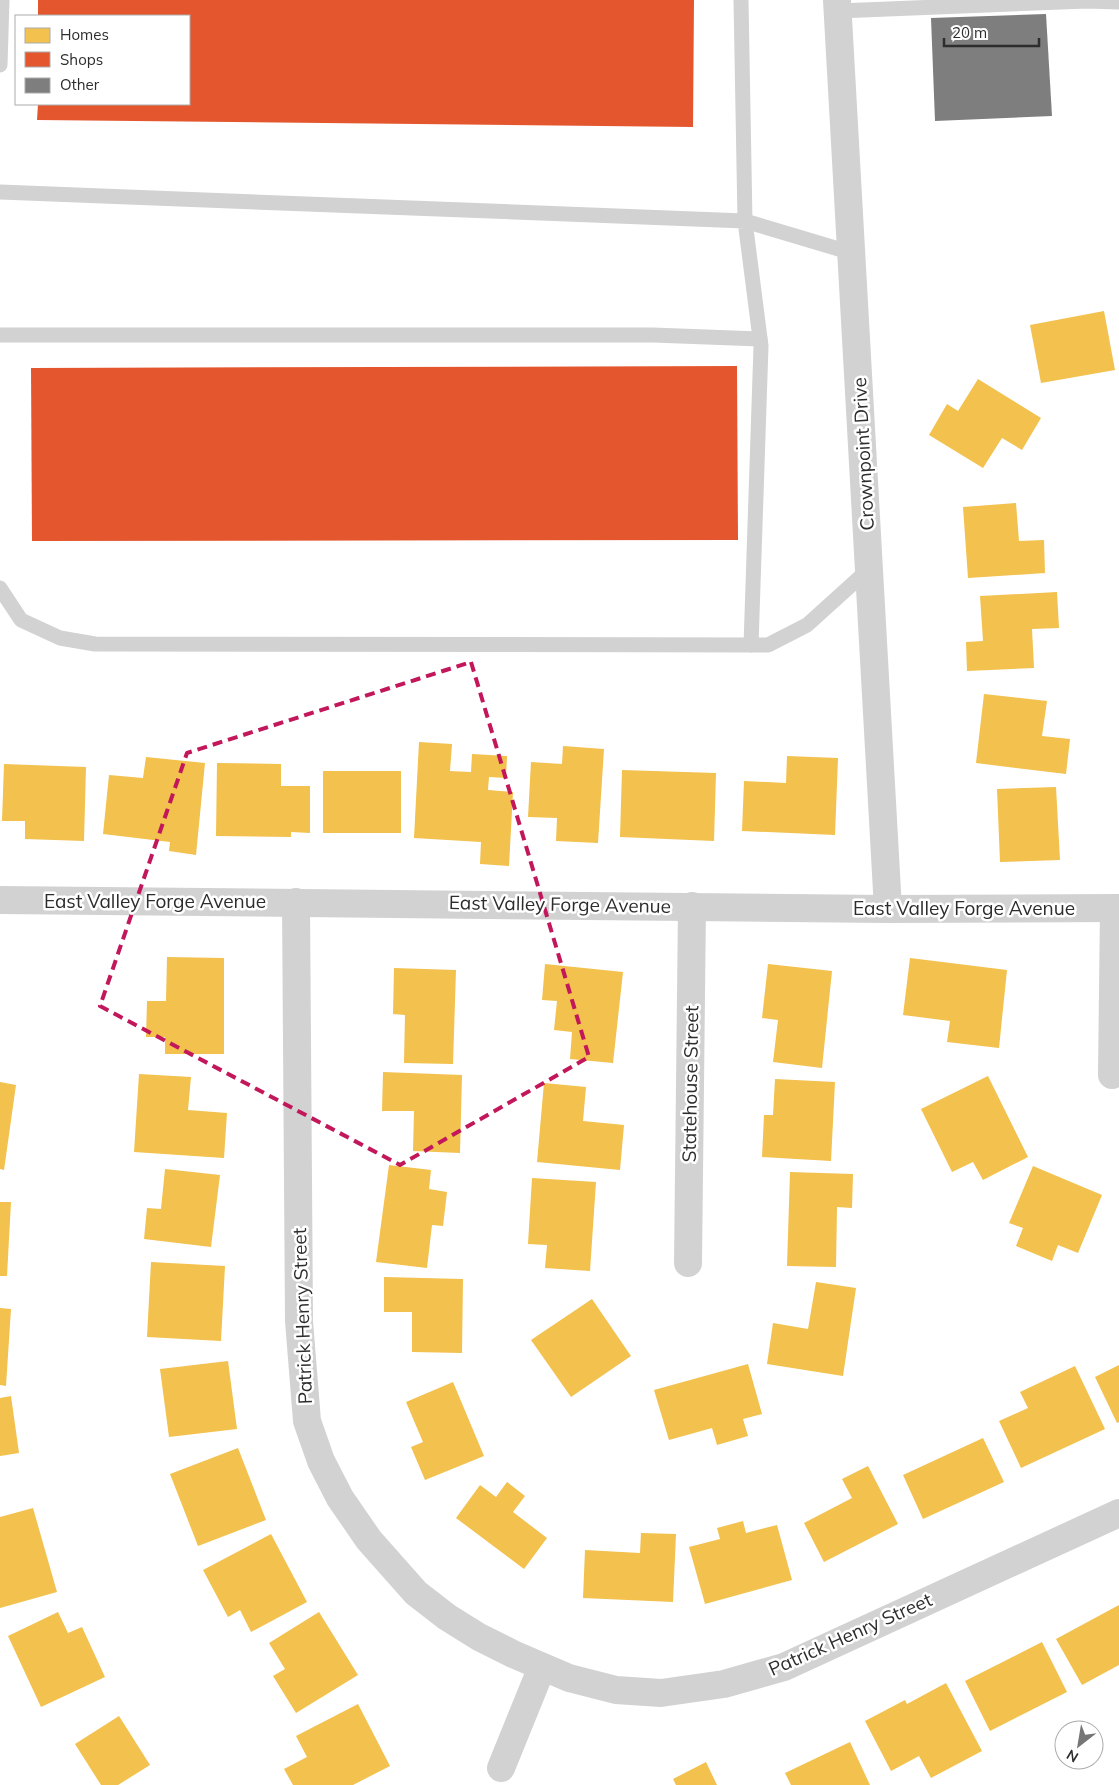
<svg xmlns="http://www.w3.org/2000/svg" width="1119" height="1785" font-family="Mulish,sans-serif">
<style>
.homes{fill:#f2c14e}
.shops{fill:#e4572e}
.building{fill:#7e7e7e}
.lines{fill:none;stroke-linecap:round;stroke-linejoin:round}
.service{stroke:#d2d2d2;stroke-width:15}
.minor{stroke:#d2d2d2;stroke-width:28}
.marked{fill:none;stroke:#c2185b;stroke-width:4;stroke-dasharray:10 6;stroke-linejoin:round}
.labels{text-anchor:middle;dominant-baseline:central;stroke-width:5;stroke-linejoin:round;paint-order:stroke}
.street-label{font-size:19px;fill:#2d2d2d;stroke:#fff}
</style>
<rect width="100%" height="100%" fill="#fff"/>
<g class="homes">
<path d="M1104 311 1115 370 1041 383 1030 325Z"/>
<path d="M978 379 1041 418 1022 450 1002 438 983 468 929 435 947 404 958 411Z"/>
<path d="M1016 503 1019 541 1044 540 1045 573 968 578 963 507Z"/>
<path d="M1057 592 1059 628 1032 629 1034 668 967 671 966 642 983 641 980 596Z"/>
<path d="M984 694 1047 701 1042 736 1070 739 1066 774 976 763Z"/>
<path d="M419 742 452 744 450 771 471 772 472 754 507 756 506 778 489 777 488 790 513 792 509 866 480 864 481 842 414 838Z"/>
<path d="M563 746 604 749 598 843 556 841 557 818 528 817 531 762 562 764Z"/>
<path d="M787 756 838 758 835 835 742 831 744 781 786 783Z"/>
<path d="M146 757 205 763 196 855 169 851 170 842 103 834 109 775 143 778Z"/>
<path d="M217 763 281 764V786H310V833L291 832V837L216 836Z"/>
<path d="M4 764 86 767 84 841 25 839V821H2Z"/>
<path d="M622 770 716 773 714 841 620 837Z"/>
<rect x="323" y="771" width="78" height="62"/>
<path d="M1056 787 1060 860 1000 862 997 789Z"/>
<path d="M167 957 224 958V1054H165V1037H146L147 1001H166Z"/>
<path d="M910 958 1007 970 999 1048 947 1042 950 1021 903 1015Z"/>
<path d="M545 964 623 972 613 1063 570 1059 572 1032 554 1030 557 1001 542 1000Z"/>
<path d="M768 964 832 971 822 1068 773 1062 778 1020 762 1018Z"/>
<path d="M394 968 456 970 453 1064 404 1063 405 1015 393 1014Z"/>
<path d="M383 1072 462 1075 460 1153 413 1151 414 1111H382Z"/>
<path d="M139 1074 191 1077 188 1110 227 1113 224 1158 134 1152Z"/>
<path d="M988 1076 1028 1157 983 1180 973 1162 952 1172 921 1109Z"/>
<path d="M775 1079 835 1082 831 1161 762 1157 764 1115H773Z"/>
<path d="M0 1082 16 1085 4 1170 0 1169Z"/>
<path d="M544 1083 586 1087 583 1121 624 1125 620 1170 537 1162Z"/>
<path d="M389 1165 431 1170 429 1189 447 1192 443 1226 432 1225 427 1268 376 1262Z"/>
<path d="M1033 1166 1102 1195 1078 1253 1058 1245 1052 1261 1016 1246 1023 1228 1009 1223Z"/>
<path d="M165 1169 220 1175 211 1247 144 1239 147 1208 161 1209Z"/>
<path d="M790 1172 853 1174 852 1208 837 1207 836 1267 787 1266Z"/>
<path d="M532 1178 596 1182 590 1271 545 1268 547 1245 528 1244Z"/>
<path d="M0 1202H11L7 1276H0Z"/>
<path d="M151 1262 225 1266 221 1341 147 1337Z"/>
<path d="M384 1277 463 1279 462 1353 412 1352V1312H384Z"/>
<path d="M816 1282 856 1288 843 1376 767 1364 773 1323 808 1329Z"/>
<path d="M592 1299 631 1356 571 1397 531 1340Z"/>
<path d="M0 1308 11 1309 6 1386 0 1385Z"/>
<path d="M228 1361 237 1429 169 1437 160 1369Z"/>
<path d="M748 1364 762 1414 743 1419 748 1436 717 1445 712 1428 669 1440 654 1390Z"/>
<path d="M1119 1365V1422L1117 1423 1095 1377Z"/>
<path d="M1075 1366 1105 1429 1021 1468 999 1421 1028 1408 1020 1392Z"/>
<path d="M453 1382 484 1456 425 1480 411 1447 423 1442 406 1402Z"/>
<path d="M11 1396 19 1453 0 1456V1398Z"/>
<path d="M983 1438 1004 1482 923 1519 903 1475Z"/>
<path d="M238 1448 266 1520 198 1546 170 1474Z"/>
<path d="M868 1466 898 1524 824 1562 804 1523 852 1498 842 1479Z"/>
<path d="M507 1482 525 1496 513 1512 547 1538 524 1569 456 1518 480 1485 496 1497Z"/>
<path d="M33 1508 57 1592 0 1608V1517Z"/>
<path d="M743 1521 746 1533 777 1525 792 1580 705 1604 689 1547 720 1539 717 1528Z"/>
<path d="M641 1533 676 1534 673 1602 583 1598 585 1550 640 1553Z"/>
<path d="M271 1534 307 1602 251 1632 240 1610 228 1617 203 1570Z"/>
<path d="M1119 1605V1665L1082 1685 1056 1639Z"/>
<path d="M58 1612 68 1633 82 1627 105 1677 41 1707 8 1636Z"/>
<path d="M319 1612 358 1675 296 1713 273 1676 285 1669 269 1643Z"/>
<path d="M1042 1642 1067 1692 990 1731 965 1681Z"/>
<path d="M946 1683 982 1751 931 1778 919 1756 891 1771 865 1721 905 1700 907 1704Z"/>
<path d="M358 1704 390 1766 353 1785H293L284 1769 307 1757 296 1736Z"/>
<path d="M119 1716 150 1765 118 1785H101L75 1744Z"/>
<path d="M850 1742 870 1785H791L785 1773Z"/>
<path d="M706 1762 717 1785H676L673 1779Z"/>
</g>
<g class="shops">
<path d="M38 0H694L693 127 37 120 38 104H189V16H38Z"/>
<path d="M737 366 738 540 32 541 31 368Z"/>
</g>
<path class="building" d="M1046 14 1052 116 935 121 931 18Z"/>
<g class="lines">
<g class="service">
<path d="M741 0 745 221 852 253"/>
<path d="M838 11 1087 1 1119 2"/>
<path d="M0 65 2 0"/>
<path d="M0 192 745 221 761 346 751 645"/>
<path d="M0 335H653L760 339"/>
<path d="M0 588 21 620 60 638 95 644 768 645 807 625 869 569"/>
</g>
<g class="minor">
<path d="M837 0 888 909"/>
<path d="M0 900 888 909 1119 908"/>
<path d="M296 902 299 1321 307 1421 321 1461 340 1498 369 1540 416 1593 447 1617 479 1637 513 1654 569 1678 616 1690 661 1693 724 1684 784 1667 1119 1513"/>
<path d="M1112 1075 1114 908"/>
<path d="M688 1263 692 906"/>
<path d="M501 1768 542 1667"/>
</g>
</g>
<path class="marked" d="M471 662 589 1057 400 1165 100 1006 187 753Z"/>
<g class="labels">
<g class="street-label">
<text transform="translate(863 454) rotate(-93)">Crownpoint Drive</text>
<text x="155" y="901">East Valley Forge Avenue</text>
<text transform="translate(560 904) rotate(1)">East Valley Forge Avenue</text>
<text x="964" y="908">East Valley Forge Avenue</text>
<text transform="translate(690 1084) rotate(-89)">Statehouse Street</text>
<text transform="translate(302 1316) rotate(-92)">Patrick Henry Street</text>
<text transform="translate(850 1634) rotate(-24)">Patrick Henry Street</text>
</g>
</g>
<rect x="15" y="15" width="175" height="90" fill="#ffffff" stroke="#ababab"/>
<rect x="25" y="28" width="25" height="15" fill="#f2c14e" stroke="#ababab"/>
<text x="60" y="40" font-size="15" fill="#2d2d2d">Homes</text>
<rect x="25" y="52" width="25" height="15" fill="#e4572e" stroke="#ababab"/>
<text x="60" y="65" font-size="15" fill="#2d2d2d">Shops</text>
<rect x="25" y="78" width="25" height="15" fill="#7e7e7e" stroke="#ababab"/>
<text x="60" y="90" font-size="15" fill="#2d2d2d">Other</text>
<g transform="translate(1079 1745) rotate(211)"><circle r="24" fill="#ffffff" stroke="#ababab"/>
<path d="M0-4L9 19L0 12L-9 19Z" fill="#767676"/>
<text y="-8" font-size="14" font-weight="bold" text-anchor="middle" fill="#2d2d2d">N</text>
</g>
<path d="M944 38v8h95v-8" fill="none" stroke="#2d2d2d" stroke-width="2.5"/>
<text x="952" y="38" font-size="15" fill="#2d2d2d" stroke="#ffffff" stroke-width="4" paint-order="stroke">20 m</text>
</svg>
